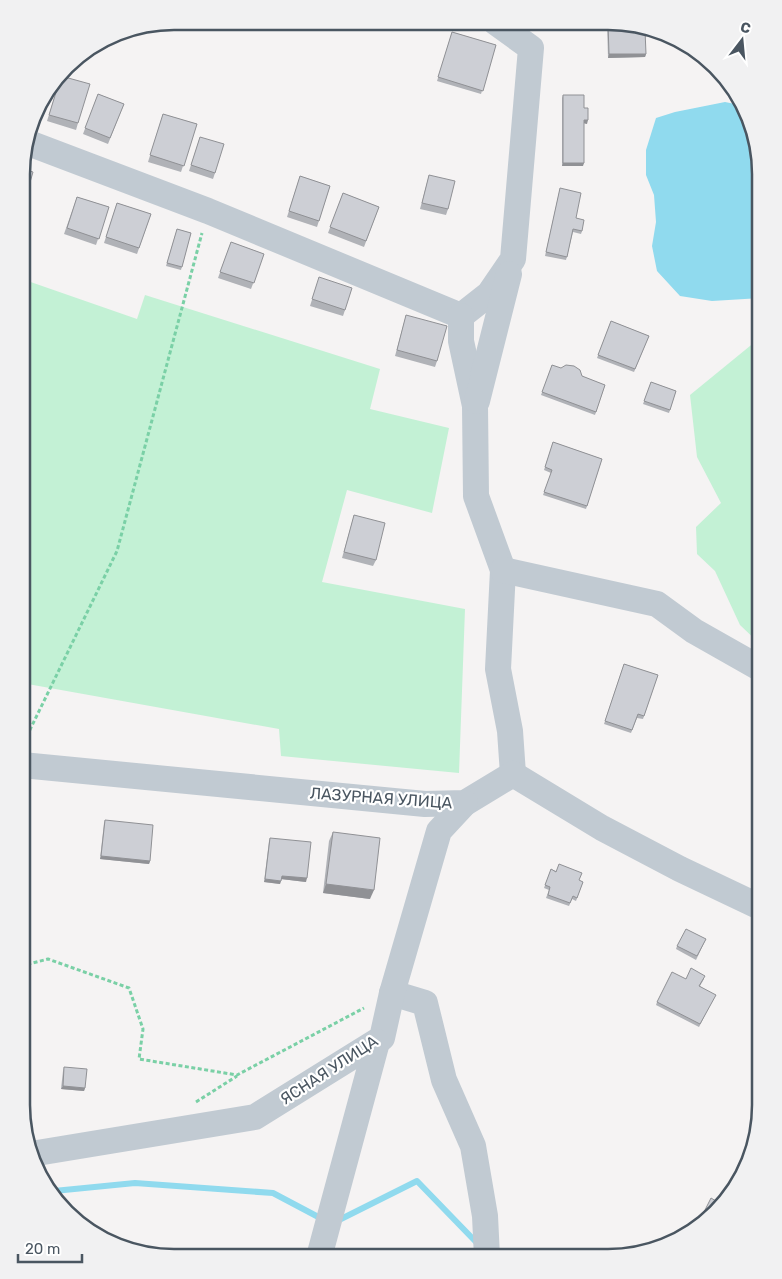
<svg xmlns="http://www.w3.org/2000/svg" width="782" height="1279" font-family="Rubik,sans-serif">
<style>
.green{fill:#c3f1d5}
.water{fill:#90daee}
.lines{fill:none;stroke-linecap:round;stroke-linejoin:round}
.stream{stroke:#90daee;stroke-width:6}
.path{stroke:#7ad0a6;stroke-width:3;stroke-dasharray:4 2.5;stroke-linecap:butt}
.minor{stroke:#c1cad2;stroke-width:26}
.wall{fill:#b0b2b7}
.shaded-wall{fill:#909195}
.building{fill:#cdcfd5;stroke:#909195}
.labels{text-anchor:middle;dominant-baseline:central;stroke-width:4.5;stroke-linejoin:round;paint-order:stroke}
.street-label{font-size:16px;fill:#4a5661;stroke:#fff}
.rim{fill:none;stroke:#4a5661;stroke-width:2.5}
</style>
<rect width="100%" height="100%" fill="#f5f3f3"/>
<g class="green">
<path d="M22 279 137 319 145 295 380 369 370 409 449 428 432 513 347 490 322 582 465 609 459 773 281 756 279 729 22 683Z"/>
<path d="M761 337V645L740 625 715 571 697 554 696 527 721 503 697 457 690 395Z"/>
</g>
<path class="water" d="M725 102 740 105 749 116 761 174V298L712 301 680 296 657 271 652 246 656 222 654 195 646 175V150L656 118 675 112Z"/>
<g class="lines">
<g class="stream">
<path d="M54 1191 135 1183 273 1193 324 1220"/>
<path d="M335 1222 417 1181 477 1243"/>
</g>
<g class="path">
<path d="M24 742 117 551 202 233"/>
<path d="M21 966 48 959 129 988 143 1029 139 1059 237 1075 364 1008"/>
<path d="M196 1102 237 1076"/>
</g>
<g class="minor">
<path d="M26 142 208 211 461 316 489 294 513 259 531 48 495 22"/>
<path d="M461 316V341L475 406 476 496 503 570 498 669 510 731 513 774"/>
<path d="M477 401 509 274"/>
<path d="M503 570 657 604 694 631 761 669"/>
<path d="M22 765 425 804 465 803 513 774 602 828 680 869 760 907"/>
<path d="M392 993 425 1003 444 1080 473 1146 485 1216 487 1257"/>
<path d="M31 1154 255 1117 382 1038 392 993 439 831 465 803"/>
<path d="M319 1257 377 1042"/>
</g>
</g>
<g class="wall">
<path d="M607 23H628L646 54 645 57 608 58Z"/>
<path d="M452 32 496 45 481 94 437 81Z"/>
<path d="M59 82 78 123 76 130 47 121Z"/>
<path d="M98 94 124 104 108 144 83 134Z"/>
<path d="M563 95 584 108 587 124 584 123 583 166H562V98Z"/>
<path d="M163 114 197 124 181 172 148 162Z"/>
<path d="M200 137 215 173 213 179 189 171Z"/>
<path d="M429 175 448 209 446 215 420 209Z"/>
<path d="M300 176 330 186 317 227 287 217Z"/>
<path d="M560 188 582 231 581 234 573 232 566 260 545 256Z"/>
<path d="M343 193 379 207 364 247 328 233Z"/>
<path d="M77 197 109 207 96 245 64 234Z"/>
<path d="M117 203 151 214 137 254 104 243Z"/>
<path d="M177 229 191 233 181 270 166 266Z"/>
<path d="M231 242 264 254 251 289 218 278Z"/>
<path d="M317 284 345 310 343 316 310 306Z"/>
<path d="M406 315 437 361 435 367 395 356Z"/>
<path d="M611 321 649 336 634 372 597 358Z"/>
<path d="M552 365 605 385 595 415 541 395Z"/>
<path d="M651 382 676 391 669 413 643 404Z"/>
<path d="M553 442 602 459 586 509 543 495 551 473 544 470Z"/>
<path d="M354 515 376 560 373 566 342 558Z"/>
<path d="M624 664 658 675 643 719 637 718 631 733 604 724Z"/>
<path d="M105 820 150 861 149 864 100 859 104 823Z"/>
<path d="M333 832 370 899 323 893 329 841Z"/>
<path d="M270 838 306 882 281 879 280 884 264 882 269 841Z"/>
<path d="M551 869 583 882 576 901 572 899 569 906 546 898 549 890 544 888Z"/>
<path d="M706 939 696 960 676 949 677 946Z"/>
<path d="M686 979H704L700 986 714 998 699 1027 656 1005 657 1002Z"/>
<path d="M64 1067 85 1088 84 1091 61 1089 63 1071Z"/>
</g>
<g class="shaded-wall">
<path d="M609 54H646L645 57 608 58Z"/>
<path d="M584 120H588L587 124 583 123Z"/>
<path d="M563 163H584L583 166H562Z"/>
<path d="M101 856 150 861 149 864 100 859Z"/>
<path d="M282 876 307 878 306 882 281 879Z"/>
<path d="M265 879 281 881 280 884 264 882Z"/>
<path d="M326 884 374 890 370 899 323 893Z"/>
<path d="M63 1086 85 1088 84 1091 61 1089Z"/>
</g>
<g class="building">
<path d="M608 23H628L645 30 646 54H609Z"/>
<path d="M452 32 496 45 483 91 438 77Z"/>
<path d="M61 76 90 84 78 123 49 115Z"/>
<path d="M98 94 124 104 110 138 85 128Z"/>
<path d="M563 95H584V108H588V120H584V163H563Z"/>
<path d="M163 114 197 124 184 166 150 155Z"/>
<path d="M200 137 224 144 215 173 191 165Z"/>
<path d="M23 169 33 172 24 203 22 202Z"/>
<path d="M429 175 455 181 448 209 422 203Z"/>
<path d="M300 176 330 186 319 221 289 211Z"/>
<path d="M560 188 581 193 576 218 584 220 582 231 573 229 567 257 546 252Z"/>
<path d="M343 193 379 207 366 241 330 227Z"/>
<path d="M77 197 109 207 99 239 67 228Z"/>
<path d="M117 203 151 214 139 248 106 237Z"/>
<path d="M177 229 191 233 182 267 167 263Z"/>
<path d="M231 242 264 254 254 283 220 272Z"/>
<path d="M319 277 352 288 345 310 312 299Z"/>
<path d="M406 315 447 326 437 361 397 350Z"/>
<path d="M611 321 649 336 635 369 598 355Z"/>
<path d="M552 365 561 368 566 365 574 366 580 370 582 376 605 385 596 412 542 392Z"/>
<path d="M651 382 676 391 670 410 644 401Z"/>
<path d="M553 442 602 459 587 506 544 492 552 470 545 467Z"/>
<path d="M354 515 385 523 376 560 344 552Z"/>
<path d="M624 664 658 675 644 716 638 714 632 730 605 721Z"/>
<path d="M105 820 153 825 150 861 101 856Z"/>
<path d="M333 832 380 838 374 890 326 884Z"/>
<path d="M270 838 311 842 307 878 282 876 281 881 265 879Z"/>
<path d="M559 864 582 873 579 880 583 882 577 898 573 896 570 903 548 895 550 887 545 885 551 869 556 872Z"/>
<path d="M686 929 706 939 697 956 677 946Z"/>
<path d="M691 968 705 976 699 986 716 995 700 1024 657 1002 672 972 686 979Z"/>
<path d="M64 1067 87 1069 85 1088 63 1086Z"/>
<path d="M711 1198 721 1204 704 1217 702 1216Z"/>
</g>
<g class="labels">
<g class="street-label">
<text transform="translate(381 798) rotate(4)">ЛАЗУРНАЯ УЛИЦА</text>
<text transform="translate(329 1070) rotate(-33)">ЯСНАЯ УЛИЦА</text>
</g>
</g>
<path d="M0 0H782V1279H0ZM174 30H608A144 144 0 0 1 752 174V1105A144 144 0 0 1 608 1249H174A144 144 0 0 1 30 1105V174A144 144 0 0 1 174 30Z" fill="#f1f1f2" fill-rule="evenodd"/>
<path class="rim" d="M174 30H608A144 144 0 0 1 752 174V1105A144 144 0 0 1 608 1249H174A144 144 0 0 1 30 1105V174A144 144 0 0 1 174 30Z"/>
<g transform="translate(742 40) rotate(16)" stroke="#ffffff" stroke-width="4" paint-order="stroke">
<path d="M0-4L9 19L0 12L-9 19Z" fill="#4a5661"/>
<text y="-8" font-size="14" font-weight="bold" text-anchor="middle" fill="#4a5661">С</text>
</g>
<path d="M18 1254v8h64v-8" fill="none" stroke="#4a5661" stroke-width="2.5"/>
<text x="25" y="1254" font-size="15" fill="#4a5661" stroke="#ffffff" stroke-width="4" paint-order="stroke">20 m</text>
</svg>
